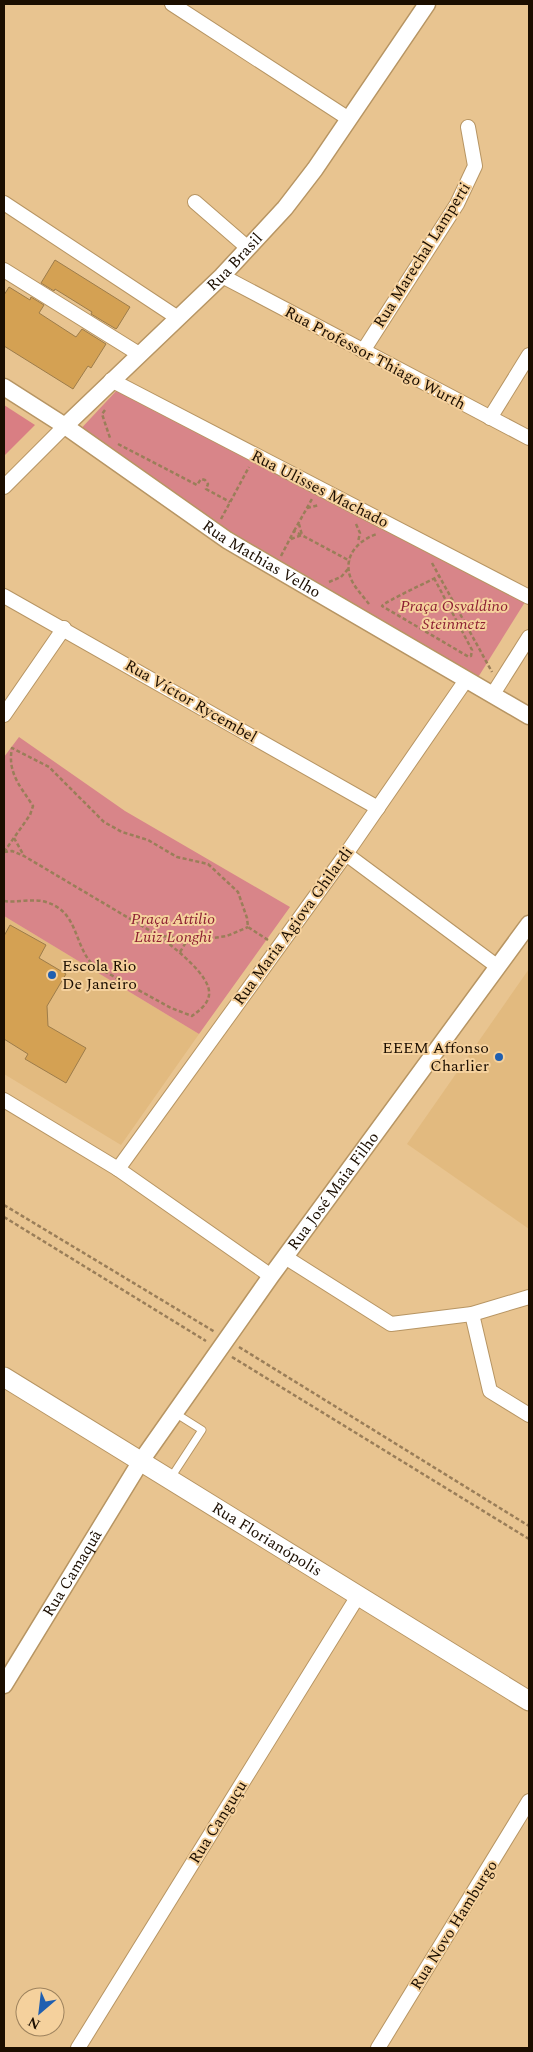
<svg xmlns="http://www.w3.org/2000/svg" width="533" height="2052" font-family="Spectral,serif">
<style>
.built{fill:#e2ba7f}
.green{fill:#d88589}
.forest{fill:#d97e83}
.building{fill:#d4a153;stroke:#9d7c4a}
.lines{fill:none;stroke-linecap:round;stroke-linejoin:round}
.service-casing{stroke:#b79563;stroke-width:9}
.minor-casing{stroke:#b79563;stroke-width:16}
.tertiary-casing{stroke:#b79563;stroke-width:19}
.secondary-casing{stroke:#b79563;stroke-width:21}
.path{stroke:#9a7e59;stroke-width:2.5;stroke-dasharray:4 2.5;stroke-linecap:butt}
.service{stroke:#fff;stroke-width:7}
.minor{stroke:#fff;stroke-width:14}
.tertiary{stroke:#fff;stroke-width:16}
.secondary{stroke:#fff;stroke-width:19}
.poi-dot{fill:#205fb0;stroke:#f5d19d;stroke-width:2}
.labels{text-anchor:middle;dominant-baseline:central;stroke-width:4;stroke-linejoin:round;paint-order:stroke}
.street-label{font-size:16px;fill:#1b0e00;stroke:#f5d19d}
.park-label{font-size:16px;font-style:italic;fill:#8d2033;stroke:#f5d19d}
.poi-label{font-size:16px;fill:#1b0e00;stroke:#f5d19d;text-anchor:start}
</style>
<rect width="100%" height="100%" fill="#e8c490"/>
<g class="built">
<path d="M4 916 199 1034 121 1145 4 1074Z"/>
<path d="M529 969V1229L407 1144Z"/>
</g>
<g class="green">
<path d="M118 389 525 602 477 679 230 538 76 434Z"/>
<path d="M19 737 125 811 290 907 199 1034 4 916V757Z"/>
</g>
<path class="forest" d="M4 405 35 425 4 456Z"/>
<g class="building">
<path d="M55 260 130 307 117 328 116 329 91 314 92 312 55 289 54 291 41 283Z"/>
<path d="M9 287 30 300 31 297 44 305 39 313 76 337 82 329 106 344 91 368 88 366 73 389 4 346V295Z"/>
<path d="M10 925 46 945 39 958 66 974 47 1006 48 1026 86 1048 66 1083 25 1059 28 1054 4 1039V936Z"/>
</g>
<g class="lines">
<defs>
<path id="service" d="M170 1479 202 1430 175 1413"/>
<g id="minor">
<path d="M172 4 349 119"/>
<path d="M195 202 248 248"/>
<path d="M4 203 178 318"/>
<path d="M4 270 139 354"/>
<path d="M222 276 529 438"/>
<path d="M363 351 457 204 475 166 468 127"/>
<path d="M111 380 529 597"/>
<path d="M490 418 529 355"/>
<path d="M4 487 65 426"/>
<path d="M4 596 378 808"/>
<path d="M493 694 529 637"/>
<path d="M4 715 64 628"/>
<path d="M346 854 498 967"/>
<path d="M4 1100 118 1169 271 1276"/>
<path d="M118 1169 346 854 466 680"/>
<path d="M285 1257 391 1324 472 1314 529 1297"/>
<path d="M472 1314 490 1391 529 1415"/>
<path d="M78 2048 358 1596"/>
<path d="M378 2048 529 1801"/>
</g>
<g id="tertiary">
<path id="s1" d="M4 387 65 426 227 540 529 716"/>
<path id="s2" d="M65 426 222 276 285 208 315 169 427 4"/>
<path id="s3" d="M4 1685 141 1461 271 1276 529 924"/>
</g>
<g id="secondary">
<path id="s4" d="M4 1377 529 1701"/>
</g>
</defs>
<use href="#service" class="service-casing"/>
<use href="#minor" class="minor-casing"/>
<use href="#tertiary" class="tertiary-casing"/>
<use href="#secondary" class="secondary-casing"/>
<g class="path">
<path d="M105 410 102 414 110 438"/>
<path d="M118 444 197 485 201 479 205 480 208 484 206 489 230 502"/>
<path d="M307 508 319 505"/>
<path d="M221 519 249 467"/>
<path d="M356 524 360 533 358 542"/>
<path d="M294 531 312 499"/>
<path d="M291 539 302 535 299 524"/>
<path d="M281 556 294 531 350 561"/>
<path d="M432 563 492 672"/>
<path d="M434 578 472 650 471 656 469 657 382 606C384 602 430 581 439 576"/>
<path d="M329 582 341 577 349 568"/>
<path d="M369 604C363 596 355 588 351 579 342 557 358 540 377 534"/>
<path d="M14 838 23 854"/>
<path d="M4 852 30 815 33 806C21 787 7 773 12 748L49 767 104 822 122 832 148 840 177 857 208 864 238 892 247 918 248 927 268 940"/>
<path d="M4 852 12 851 24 856 159 936 206 939 227 936 248 927"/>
<path d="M4 901C17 903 33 898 46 902 79 912 73 944 93 965L171 1008 192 1016C199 1011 208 1004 209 995 212 976 173 947 159 936"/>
<path d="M180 952 188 939"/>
<path d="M4 1205 215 1332"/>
<path d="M4 1217 206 1341"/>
<path d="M239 1347 529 1526"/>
<path d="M232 1357 529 1539"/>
</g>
<use href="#service" class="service"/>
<use href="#minor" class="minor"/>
<use href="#tertiary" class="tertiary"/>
<use href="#secondary" class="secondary"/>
</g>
<g class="poi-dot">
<circle cx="52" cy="975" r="5"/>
<circle cx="499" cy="1057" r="5"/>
</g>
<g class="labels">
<g class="street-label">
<text transform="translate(422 255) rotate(-58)">Rua Marechal Lamperti</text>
<text stroke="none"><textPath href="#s2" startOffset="236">Rua Brasil</textPath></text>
<text transform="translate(375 358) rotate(28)">Rua Professor Thiago Wurth</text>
<text transform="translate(320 489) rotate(27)">Rua Ulisses Machado</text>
<text stroke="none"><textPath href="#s1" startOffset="310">Rua Mathias Velho</textPath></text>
<text transform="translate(191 701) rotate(30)">Rua Víctor Rycembel</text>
<text transform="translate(293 926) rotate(-54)">Rua Maria Agiova Ghilardi</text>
<text stroke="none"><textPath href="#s3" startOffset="594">Rua José Maia Filho</textPath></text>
<text stroke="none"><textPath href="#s4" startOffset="309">Rua Florianópolis</textPath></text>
<text stroke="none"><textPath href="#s3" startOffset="131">Rua Camaquã</textPath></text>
<text transform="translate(218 1822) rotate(-58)">Rua Canguçu</text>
<text transform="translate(454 1925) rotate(-58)">Rua Novo Hamburgo</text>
</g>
<g class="park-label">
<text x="454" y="606">Praça Osvaldino<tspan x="454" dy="18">Steinmetz</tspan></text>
<text x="173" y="919">Praça Attilio<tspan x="173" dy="18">Luiz Longhi</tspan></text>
</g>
<g class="poi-label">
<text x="62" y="966">Escola Rio<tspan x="62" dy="18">De Janeiro</tspan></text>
<text x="489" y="1048" text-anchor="end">EEEM Affonso<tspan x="489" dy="18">Charlier</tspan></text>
</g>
</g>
<rect width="533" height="2052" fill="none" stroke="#1b0e00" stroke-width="10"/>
<g transform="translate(40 2012) rotate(208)"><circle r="24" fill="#f5d19d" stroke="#9e835e"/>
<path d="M0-4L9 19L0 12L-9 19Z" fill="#205fb0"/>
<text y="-8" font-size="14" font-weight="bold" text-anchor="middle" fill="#1b0e00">N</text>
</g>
</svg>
